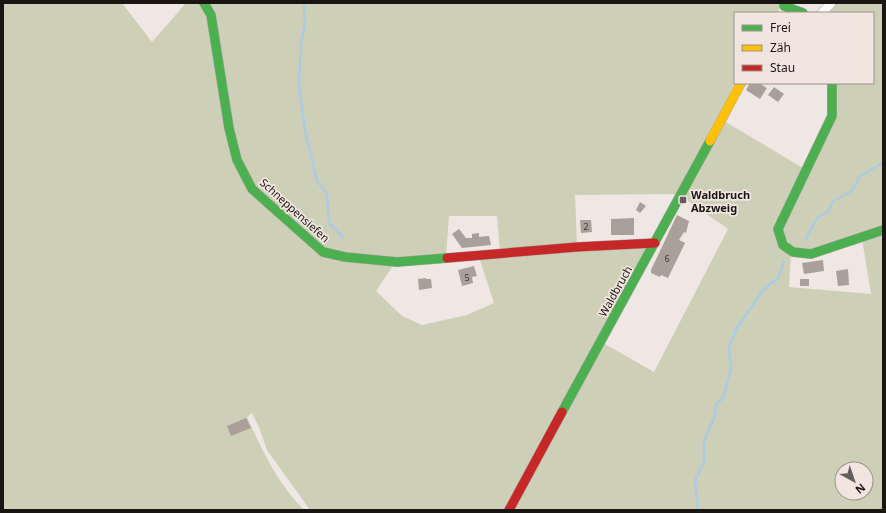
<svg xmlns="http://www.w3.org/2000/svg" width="886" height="513" font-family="'Noto Sans',sans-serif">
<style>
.green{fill:#cdd0b7;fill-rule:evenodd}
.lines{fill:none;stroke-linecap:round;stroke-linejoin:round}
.stream{stroke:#accbe4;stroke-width:2.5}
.building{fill:#ab9f9a}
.street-casing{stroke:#aaa5a3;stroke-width:10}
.fast-casing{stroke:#aaa5a3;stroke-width:10}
.slow-casing{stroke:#aaa5a3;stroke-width:10}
.jam-casing{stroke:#aaa5a3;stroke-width:10}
.street{stroke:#fcfbfb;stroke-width:9}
.fast{stroke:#4caf50;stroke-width:9}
.slow{stroke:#ffc107;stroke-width:9}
.jam{stroke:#c62828;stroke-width:9}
.poi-dot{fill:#645e5c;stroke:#f2e5e0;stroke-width:1.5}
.labels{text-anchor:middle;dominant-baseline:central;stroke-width:3.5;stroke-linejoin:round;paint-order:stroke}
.number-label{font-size:9px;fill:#3e3835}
.poi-label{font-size:11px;font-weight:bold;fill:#191513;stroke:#f2e5e0;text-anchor:start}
.street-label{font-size:11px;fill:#191513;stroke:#f2e5e0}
</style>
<rect width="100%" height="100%" fill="#eee7e4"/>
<g class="green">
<path d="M3 3H122L152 42 186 3H782L777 13H735V83L677 194 575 195 577 245 500 251 497 216H449L446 256 397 260 376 291 402 316 422 325 467 315 494 303 479 257 652 244 507 510H310L267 450 259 427 252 413 247 417C262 450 278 484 304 510H3Z"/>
<path d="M835 3H883V228L811 252 793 250 781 230 834 117V83H873V13H825Z"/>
<path d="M724 121 803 168 777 228 791 253 789 287 871 294 862 239 883 232V510H512L603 343 654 372 728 229 684 198ZM842 469H866V493H842Z"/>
</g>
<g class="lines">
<g class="stream">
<path d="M304 3 305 24 301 43 299 86 305 130 317 181 327 194 329 223 343 237"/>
<path d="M805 240 817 218 829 211 833 201 852 191 860 176 883 163"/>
<path d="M698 510 695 480 704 463V441L716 414 714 407 723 398 731 369 729 348 736 329 764 289 778 278 784 262"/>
</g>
</g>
<g class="building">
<path d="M750 83H759L767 88 760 99 746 90Z"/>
<path d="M774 87 784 94 778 102 768 95Z"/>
<path d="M640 202 646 206 640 213 636 210Z"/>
<path d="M677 215 689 221 686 233 684 232 679 240 685 243 668 278 661 275 660 277 651 273V270Z"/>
<path d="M634 218V235H611V219Z"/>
<path d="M580 220H591L592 232 581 233Z"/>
<path d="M459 229 466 238H472V234L479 233V237L489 236 491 245 462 248 452 234Z"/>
<path d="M823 260 824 271 804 274 802 263Z"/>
<path d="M474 266 477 276 472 277 473 283 462 286 458 270Z"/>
<path d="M848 269 849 285 838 286 836 271Z"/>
<path d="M426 278V279H431L432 288 419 290 418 279Z"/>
<rect x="800" y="279" width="9" height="7"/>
<path d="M246 418 251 428 231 436 227 426Z"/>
</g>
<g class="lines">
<defs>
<path id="street" d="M822 13 831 3"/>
<g id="fast">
<path d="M204 3 211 15 229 128 237 160 252 189 323 252 345 257 397 262 447 258"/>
<path d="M784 6 803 13"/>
<path d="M832 83V116L778 229 783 245 793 252 811 254 883 230"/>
<path d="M562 412 710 141"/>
</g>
<path id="slow" d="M710 141 741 83"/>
<g id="jam">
<path d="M447 258 577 247 655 243"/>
<path d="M509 510 562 412"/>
</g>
</defs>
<use href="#street" class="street-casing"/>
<use href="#fast" class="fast-casing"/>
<use href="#slow" class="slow-casing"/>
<use href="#jam" class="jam-casing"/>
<use href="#street" class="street"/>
<use href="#fast" class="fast"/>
<use href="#slow" class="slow"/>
<use href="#jam" class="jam"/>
</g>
<rect class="poi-dot" x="679" y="196" width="8" height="8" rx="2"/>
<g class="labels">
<g class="number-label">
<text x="586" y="226">2</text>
<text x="667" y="258">6</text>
<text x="467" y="277">5</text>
</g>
<g class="poi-label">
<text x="691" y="194">Waldbruch<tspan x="691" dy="13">Abzweig</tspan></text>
</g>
<g class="street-label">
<text transform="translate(295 210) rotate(42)">Schneppensiefen</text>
<text transform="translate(615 291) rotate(-61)">Waldbruch</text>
</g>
</g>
<rect width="886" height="513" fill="none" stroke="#191513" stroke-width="8"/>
<rect x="734" y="12" width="140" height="72" fill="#f2e5e0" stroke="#9b928e"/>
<rect x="742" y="25" width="20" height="6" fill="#4caf50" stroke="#9b928e"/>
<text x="770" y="32" font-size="12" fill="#191513">Frei</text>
<rect x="742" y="45" width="20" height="6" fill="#ffc107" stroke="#9b928e"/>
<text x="770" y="52" font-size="12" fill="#191513">Zäh</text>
<rect x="742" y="65" width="20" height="6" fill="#c62828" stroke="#9b928e"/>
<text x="770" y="72" font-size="12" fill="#191513">Stau</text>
<g transform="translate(854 481) rotate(140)"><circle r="19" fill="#f2e5e0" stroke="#9b928e"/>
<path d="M0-3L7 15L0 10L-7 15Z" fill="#645e5c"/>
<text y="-6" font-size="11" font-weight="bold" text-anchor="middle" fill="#191513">N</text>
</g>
</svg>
